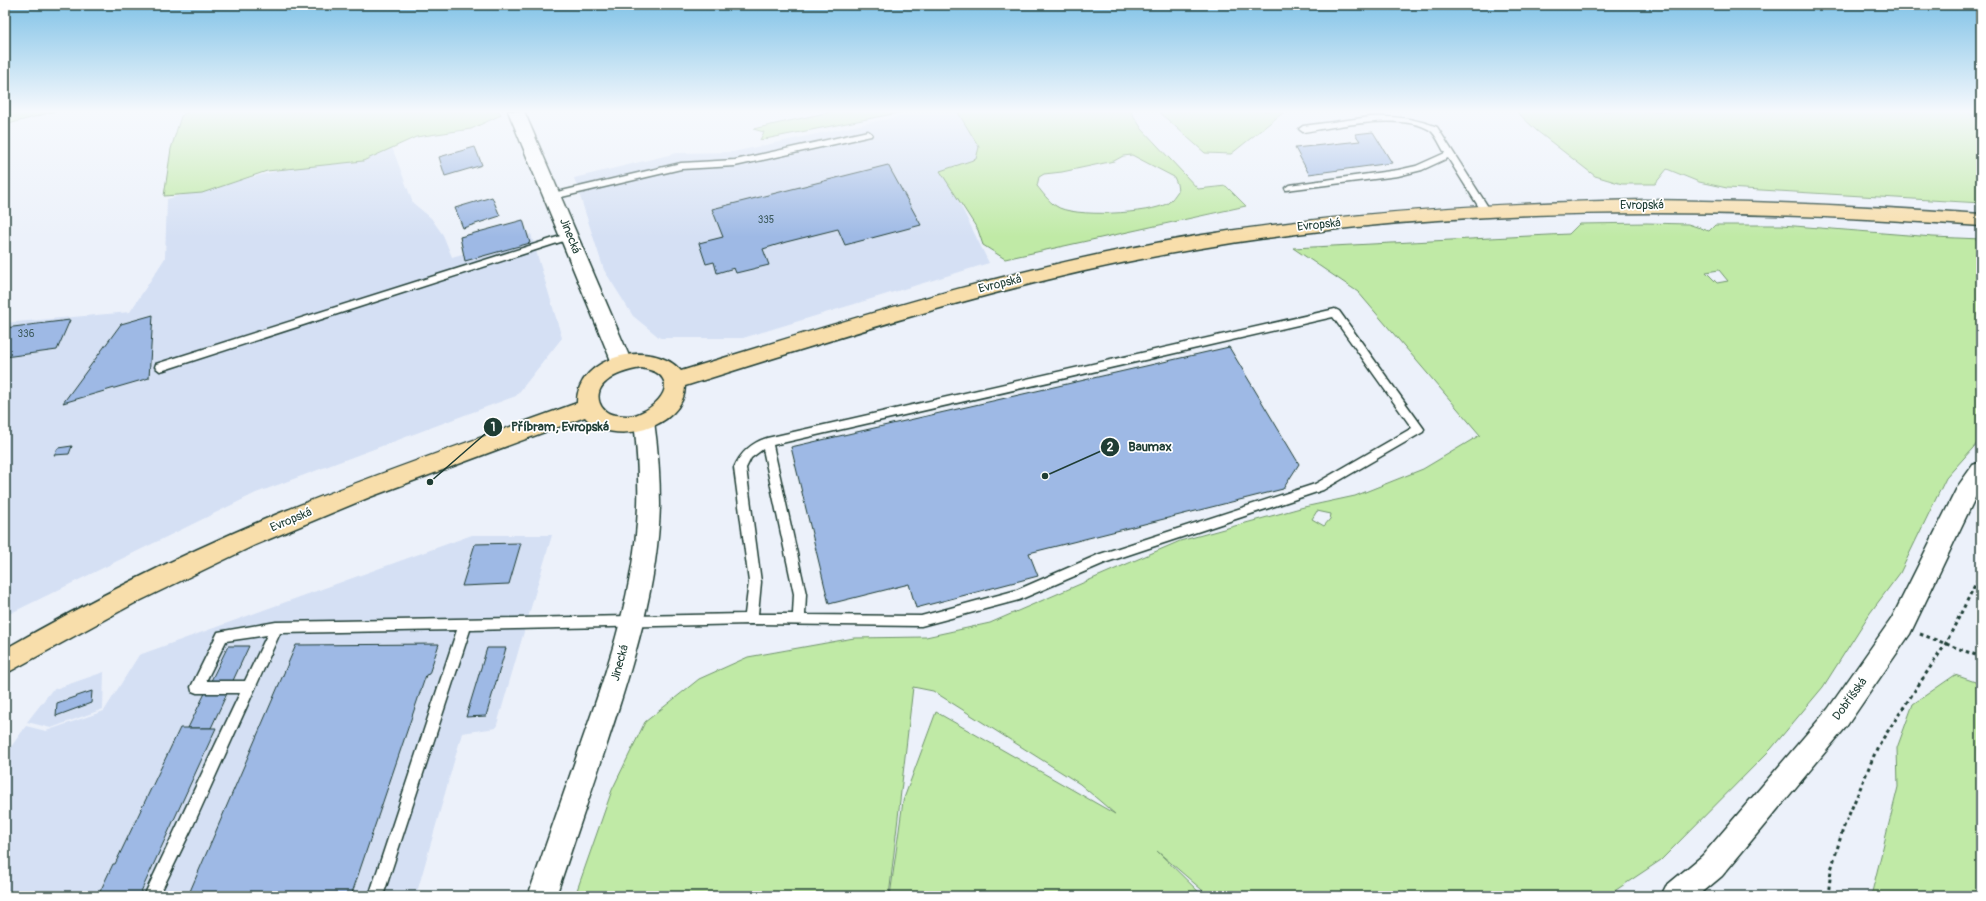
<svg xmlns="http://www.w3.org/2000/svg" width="1986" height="901" font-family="Pangolin,sans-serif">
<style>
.built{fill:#d5e0f4}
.green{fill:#c0eaa6;stroke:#70946d;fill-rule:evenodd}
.building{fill:#9eb9e5;stroke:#1f3d34}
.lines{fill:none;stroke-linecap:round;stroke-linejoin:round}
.lane-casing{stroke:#1f3d34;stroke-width:3}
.street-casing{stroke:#1f3d34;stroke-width:3}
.secondary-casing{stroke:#1f3d34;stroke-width:3}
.primary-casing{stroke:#1f3d34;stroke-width:3}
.path{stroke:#1f3d34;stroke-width:3;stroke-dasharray:3.5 3.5;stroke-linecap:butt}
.lane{fill:#fff;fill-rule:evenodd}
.street{fill:#fff;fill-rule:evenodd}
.secondary{fill:#fff;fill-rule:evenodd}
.primary{fill:#f8deab;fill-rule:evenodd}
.labels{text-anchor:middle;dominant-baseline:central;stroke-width:3.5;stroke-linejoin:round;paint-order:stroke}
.number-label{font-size:10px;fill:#3f5c60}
.street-label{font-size:12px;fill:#1f3d34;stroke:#fff}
.leader{fill:none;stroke:#1f3d34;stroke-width:1.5}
.callout-dot{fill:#1f3d34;stroke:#fff;stroke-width:1.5}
.mark-label{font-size:12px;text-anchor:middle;font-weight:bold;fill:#fff}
.callout-label{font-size:13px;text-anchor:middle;font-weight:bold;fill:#1f3d34;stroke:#fff;stroke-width:3.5;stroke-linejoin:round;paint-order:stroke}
</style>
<rect width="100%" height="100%" fill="#ecf1fa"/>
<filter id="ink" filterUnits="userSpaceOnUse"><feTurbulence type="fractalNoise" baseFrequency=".025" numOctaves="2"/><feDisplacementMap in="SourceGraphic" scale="8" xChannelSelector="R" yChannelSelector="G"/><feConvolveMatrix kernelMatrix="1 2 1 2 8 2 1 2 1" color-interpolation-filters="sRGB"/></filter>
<g filter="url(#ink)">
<g class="built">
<path d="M924 111H957L979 147 976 159 940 171 955 194 989 263 743 338H660L633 316 604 270 574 178 677 153 733 152Z"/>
<path d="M390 142 413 203 431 218 443 235 452 257 531 234 562 338 516 396 256 493 5 616V323L130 312 165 258 167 199Z"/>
<path d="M472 535H552L496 728 462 733 416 896H5V755L26 726 46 731 104 711 139 655Z"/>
<path d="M104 672 103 709 51 728 27 722 52 690Z"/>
</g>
<g class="green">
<path d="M5 111H56L5 125Z"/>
<path d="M189 111H499L501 115 471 129 416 137 363 161 267 171 202 193 164 196 171 149 181 116Z"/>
<path d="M834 111H908L760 140 764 132 753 129Z"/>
<path d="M957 111H1132L1131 112 1142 129 1198 189 1226 186 1246 206 1005 259 983 245 978 230 940 171 976 159 979 147ZM1132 155 1174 177 1177 184 1178 191C1175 195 1172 200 1168 203 1151 214 1072 218 1056 206 1049 202 1042 192 1037 186L1039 177 1044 174 1062 172 1114 161 1123 156Z"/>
<path d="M1158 111H1285L1231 154 1205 153Z"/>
<path d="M1516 111H1968L1981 128V203L1727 188 1699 182 1667 169 1655 184H1622L1595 176 1537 131Z"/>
<path d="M1647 223 1688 224 1709 231 1715 225H1782L1933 237 1981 239V439L1946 478 1900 573 1870 613 1823 687 1771 749 1661 860 1607 896H1209L1157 851 1203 896H890L903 801 936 712 1115 814 1080 784 933 691 913 687 889 896H575L612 790 645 722 699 679 748 657 854 638 926 637 990 623 1180 541 1304 507 1355 496 1423 469 1480 435 1358 292 1293 248 1569 234 1579 224ZM1719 270 1728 281 1717 283 1706 272ZM1317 511 1331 514 1330 519 1324 526 1312 519Z"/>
<path d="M1955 675 1981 684V896H1871L1898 787 1897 748 1913 704Z"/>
</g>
<g class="building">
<path d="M1373 132 1392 163 1309 174 1295 148 1360 141 1355 134Z"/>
<path d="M475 147 482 165 445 176 439 157Z"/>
<path d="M888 165 921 225 845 245 838 229 786 242 763 249 769 265 736 273 734 268 717 273 714 262 706 264 699 243 723 237 712 209Z"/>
<path d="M492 197 500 216 463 228 455 208Z"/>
<path d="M523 220 530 243 465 261 460 237Z"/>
<path d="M153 315 149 378 63 403 121 324Z"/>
<path d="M70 320 57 350 5 357V328Z"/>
<path d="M1229 347 1299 464 1283 489 1029 553 1038 576 916 608 909 584 829 604 791 447Z"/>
<path d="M72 446 69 454 54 455 58 448Z"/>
<path d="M521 543 509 584 462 586 475 544Z"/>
<path d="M439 644 429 674 426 675 351 896H188L296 645Z"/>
<path d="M228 646H249L211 728H188Z"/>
<path d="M487 648H506L486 716 466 717Z"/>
<path d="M92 691 91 703 56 716 57 703Z"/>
<path d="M180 728H216L139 896H98L113 864H115Z"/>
</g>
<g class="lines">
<defs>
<g id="lane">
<path d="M1370 117C1394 116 1415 118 1437 127L1490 210 1488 212H1482L1448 158 1422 170 1398 176 1286 190 1285 188 1289 185 1398 170 1416 166 1445 153C1441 147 1436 134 1430 130 1402 112 1335 127 1303 132L1299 129 1303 126Z"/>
<path d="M868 131 872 134 871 136 735 166 681 169 553 199 549 196 553 193 681 163 735 160Z"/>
<path d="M570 233 575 236 573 238 164 370 160 371 155 367 156 364Z"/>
<path d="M1335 309 1339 311 1424 429 1423 432 1323 490 1107 562 1019 600 921 626 751 624 470 630 383 896H369L457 630 280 633 192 828 159 896H144L240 693H197L192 691 191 687 218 632 276 622 745 614 749 582 734 468C741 452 751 443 767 438ZM1333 317 1412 428 1315 484 1100 554 1017 590 921 616 805 615 806 594 773 445ZM763 449 794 594 793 614H758L761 582 746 468 751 458ZM267 635 245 681H206L226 641Z"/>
</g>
<path id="street" d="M644 413 651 415 654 421C658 449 660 477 660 505 658 586 633 665 608 741 591 793 573 844 556 896H528C546 844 564 793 582 741 609 666 635 587 638 506 639 477 637 449 634 421L637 415Z"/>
<g id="secondary">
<path d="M508 111H524L632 363 629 368 622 371 615 368 612 363Z"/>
<path d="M1981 462V489L1975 498 1910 634 1846 727 1722 876 1698 896H1661L1666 886 1702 856 1828 709 1892 618 1958 486 1973 465Z"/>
</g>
<path id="primary" d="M1644 200C1756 201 1868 206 1981 214V226C1717 207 1458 204 1196 249 1022 278 854 333 685 386 685 428 610 449 585 417L370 497 255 545 133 604 5 674V649C94 598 186 552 280 513 378 473 478 439 577 403 576 355 653 338 681 371 851 319 1020 265 1196 236 1344 212 1494 203 1644 200ZM642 368C649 370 659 371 663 379 671 393 651 409 640 413 632 417 624 416 616 415 599 414 592 393 606 382 616 373 629 370 642 368Z"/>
</defs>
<use href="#lane" class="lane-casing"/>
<use href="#street" class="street-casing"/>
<use href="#secondary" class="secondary-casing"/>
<use href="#primary" class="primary-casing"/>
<g class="path">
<path d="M1920 634 1981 657"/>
<path d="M1828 896 1831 870 1843 829 1878 746 1945 645 1981 573"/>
</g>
<use href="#lane" class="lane"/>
<use href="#street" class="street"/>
<use href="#secondary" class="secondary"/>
<use href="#primary" class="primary"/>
</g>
</g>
<linearGradient id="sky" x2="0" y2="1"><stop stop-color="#82c3e7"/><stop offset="0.47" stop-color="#f6f9fd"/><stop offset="1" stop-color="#f6f9fd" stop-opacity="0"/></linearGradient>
<rect width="1986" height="237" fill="url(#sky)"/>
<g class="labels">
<g class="number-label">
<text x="766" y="220">335</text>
<text x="26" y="334">336</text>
</g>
<g class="street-label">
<text x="1642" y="205">Evropská</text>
<text transform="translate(1319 225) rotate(-6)">Evropská</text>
<text transform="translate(570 236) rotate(68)">Jinecká</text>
<text transform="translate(1000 284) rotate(-14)">Evropská</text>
<text transform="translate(291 520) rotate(-23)">Evropská</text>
<text transform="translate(620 663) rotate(-75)">Jinecká</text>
<text transform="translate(1850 699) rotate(-54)">Dobříšská</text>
</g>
</g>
<path class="leader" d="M430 482L493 427M1045 476L1110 447"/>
<g class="callout-dot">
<circle cx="430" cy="482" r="4"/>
<circle cx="1045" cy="476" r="4"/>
<circle cx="493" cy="427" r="10"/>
<circle cx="1110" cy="447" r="10"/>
</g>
<g class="mark-label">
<text x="493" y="431">1</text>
<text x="1110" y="451">2</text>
</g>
<g class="callout-label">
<text x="560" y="431">Příbram, Evropská</text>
<text x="1150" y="451">Baumax</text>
</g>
<rect width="1986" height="901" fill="none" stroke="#fff" stroke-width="20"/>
<rect x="10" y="10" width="1966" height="881" fill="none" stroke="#1f3d34" stroke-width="1.5" filter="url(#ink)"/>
</svg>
